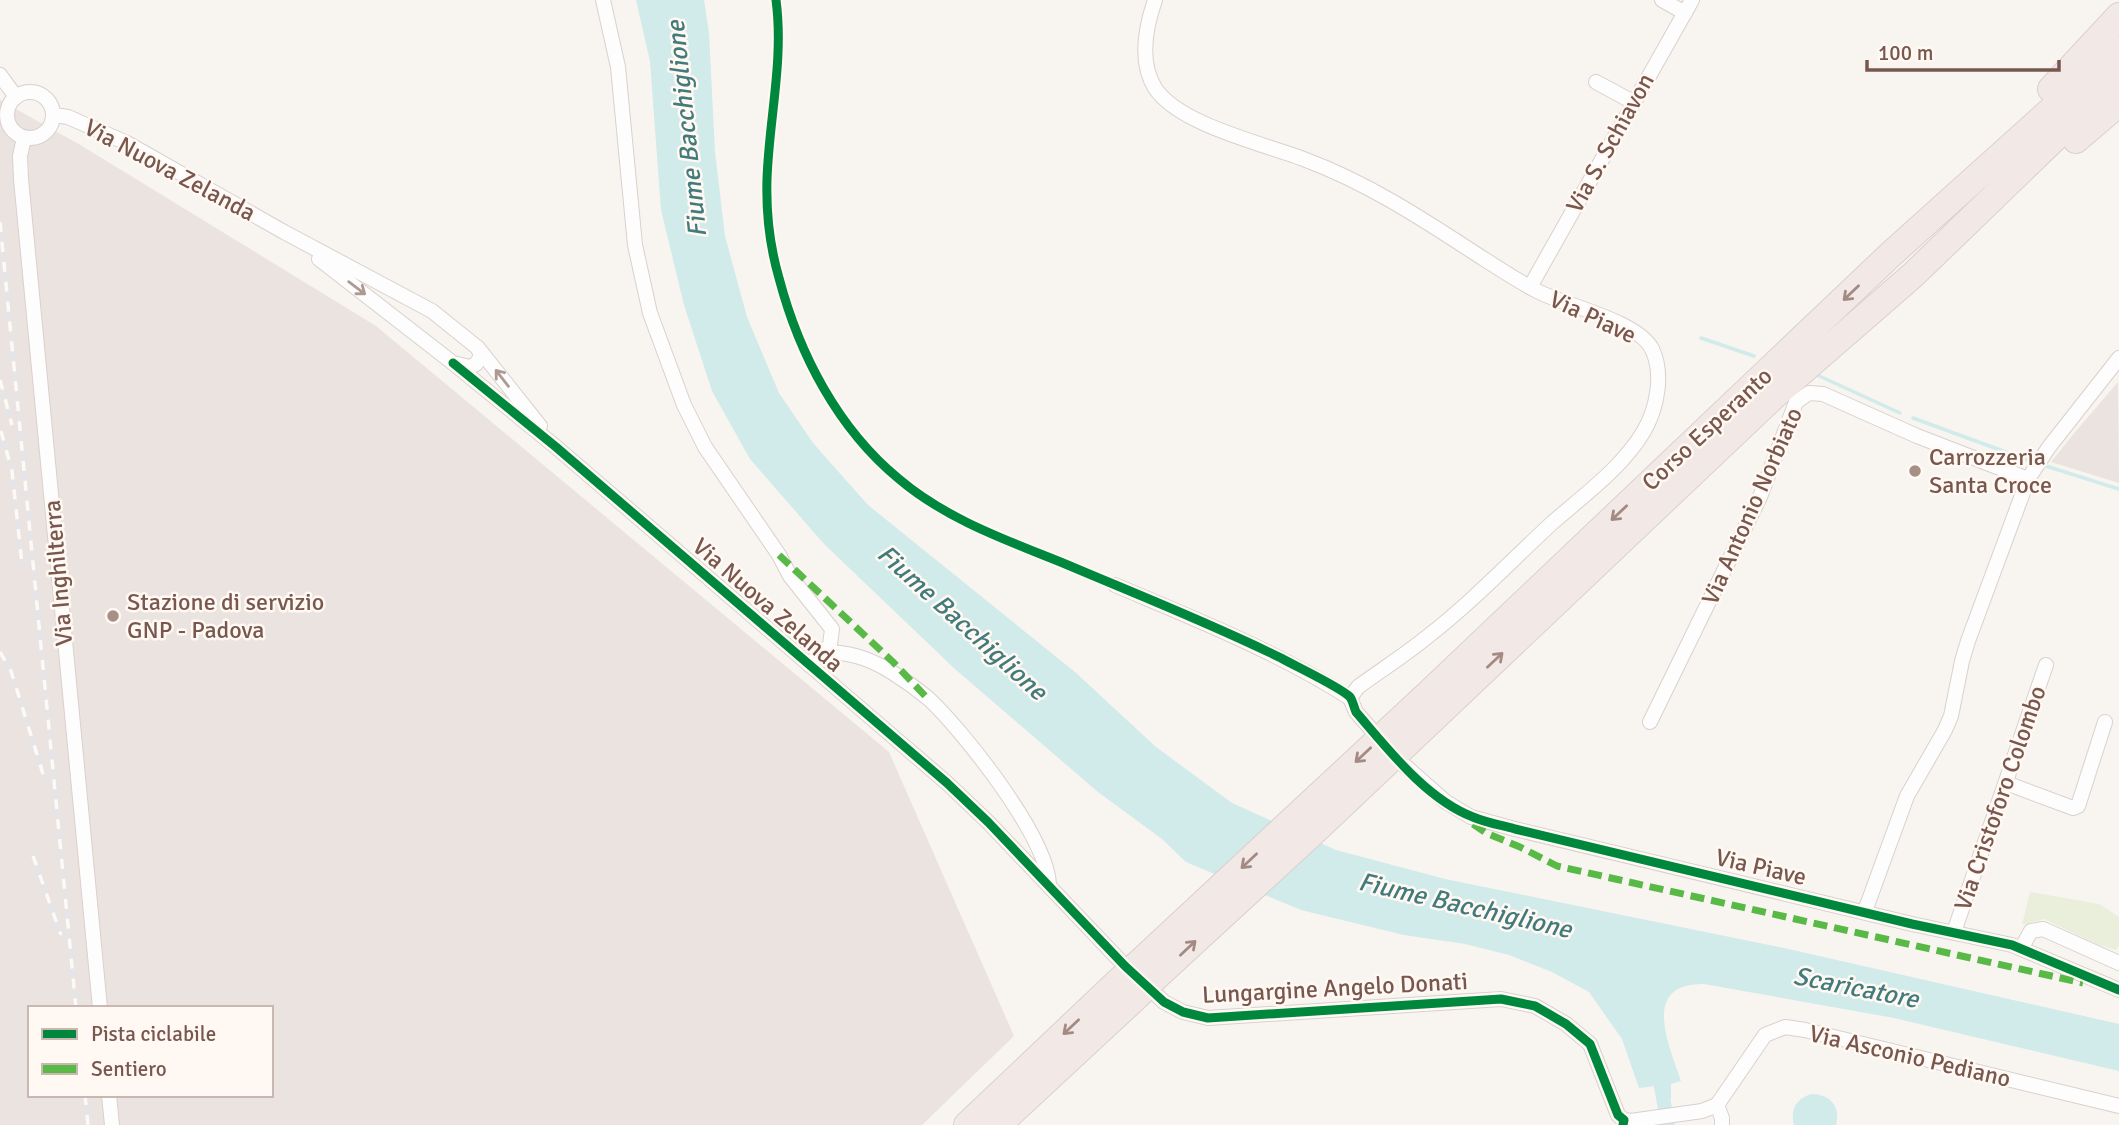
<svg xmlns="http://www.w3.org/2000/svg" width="2119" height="1125" font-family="Signika,sans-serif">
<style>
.industrial{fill:#ebe3df;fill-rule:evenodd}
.green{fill:#e9efdb}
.water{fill:#d1eaea}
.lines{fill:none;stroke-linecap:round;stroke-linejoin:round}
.stream{stroke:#d1eaea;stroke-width:3.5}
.canal{stroke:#d1eaea;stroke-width:14}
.street-casing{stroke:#d8d1ce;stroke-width:16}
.highway-casing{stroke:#dad0cc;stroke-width:28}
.street{stroke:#fefdfd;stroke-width:14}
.highway{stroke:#f2e9e7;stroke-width:26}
.rail-casing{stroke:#e5e4e7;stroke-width:6}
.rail{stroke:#fff8f3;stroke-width:3.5;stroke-dasharray:10;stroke-linecap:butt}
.highway-bridge-casing{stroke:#dad0cc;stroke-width:28;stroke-linecap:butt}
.highway-bridge{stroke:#f2e9e7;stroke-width:26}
.quiet{stroke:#58b947;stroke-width:7;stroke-dasharray:14 7;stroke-linecap:butt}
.cycleway-casing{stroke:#fff8f3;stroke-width:13}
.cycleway{stroke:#00873e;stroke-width:9}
.oneway{stroke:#ae9a94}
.oneway2{stroke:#a38b84}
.poi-dot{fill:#a58f87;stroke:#fff8f3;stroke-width:2.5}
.labels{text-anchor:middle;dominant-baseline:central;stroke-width:5;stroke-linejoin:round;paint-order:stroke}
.street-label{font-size:24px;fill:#78584e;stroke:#fff8f3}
.poi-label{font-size:24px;fill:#78584e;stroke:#fff8f3;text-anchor:start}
.water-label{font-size:26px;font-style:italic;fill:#417b7c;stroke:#fff8f3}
</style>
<rect width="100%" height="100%" fill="#f8f4f0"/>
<g class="industrial">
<path d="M0 100 82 146 376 326 889 752 1014 1036 922 1125H0ZM30 1008H271V1095H30Z"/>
<path d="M2118 382 2119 483 2051 462 2076 431Z"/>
</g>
<path class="green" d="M2030 892 2099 904 2119 917V945L2116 950 2099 945 2044 919 2022 925Z"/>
<g class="water">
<path d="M636 0H704L709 33 715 152 725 236 747 317 779 393 813 443 868 505 1075 672 1156 747 1232 803 1336 850 1445 879 1784 948 2119 1024V1071L1894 1018 1704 984C1640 983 1669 1045 1681 1081L1671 1084V1099L1664 1100 1656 1086 1639 1088 1622 1039 1589 992 1552 972 1509 955 1465 944 1404 935 1301 910 1186 862 1162 839 1098 792 955 669 824 544 750 459 712 391 684 305 661 210 650 61Z"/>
<path d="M1811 1094C1830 1094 1841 1107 1836 1125H1794C1790 1110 1796 1099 1811 1094Z"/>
</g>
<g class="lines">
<g class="stream">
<path d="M1701 338 1754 356"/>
<path d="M1817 375 1900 413"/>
<path d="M1913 418 2033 462"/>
<path d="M2046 466 2119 489"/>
</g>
<path class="canal" d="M1660 1081 1668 1125"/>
<defs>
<g id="street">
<path d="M603 0 618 67 635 245 650 313 684 405 705 447 779 555 790 576 832 629 830 645 809 665"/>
<path d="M1155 0C1146 26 1139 62 1155 88 1179 125 1265 144 1306 160 1365 182 1418 216 1470 250 1492 264 1514 279 1537 291 1566 306 1638 321 1652 349 1664 374 1657 408 1644 431 1622 468 1584 495 1552 523 1511 561 1471 603 1427 637 1405 655 1381 670 1358 687L1350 698"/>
<path d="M1662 0 1685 13"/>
<path d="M0 75 16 97"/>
<path d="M1596 82 1633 102"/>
<circle cx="30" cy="115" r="23"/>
<path d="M54 115 68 117 127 143 284 232 432 311 478 348 540 426"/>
<path d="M24 138 20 156 21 179 100 1008"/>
<path d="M319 259 453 363 470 367 476 364 481 356 478 348"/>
<path d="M1530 287 1692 0"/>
<path d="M453 363 556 447 947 783 988 822 1125 966 1164 1002 1183 1012 1208 1018 1501 999 1535 1006 1566 1024 1590 1044 1618 1115 1624 1120"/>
<path d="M1115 585C1195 619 1276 651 1350 698"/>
<path d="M824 652C849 652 868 658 890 671 903 679 917 689 929 699 964 732 1049 839 1049 886"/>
<path d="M1350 698 1356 712 1370 728"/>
<path d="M1650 722 1760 497 1796 402 1809 393 1823 394 1917 436 2028 479"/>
<path d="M1404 765 1446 802 1471 817 1515 829 1912 924 2012 945 2119 990"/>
<path d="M2006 783 2073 808 2078 806 2105 722"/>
<path d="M1865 911 1907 796 1945 730 1951 716 1962 661 1968 641 2028 479 2049 447 2119 358"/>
<path d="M1954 932 2046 665"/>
<path d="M2022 947 2031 931 2043 929 2119 963"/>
<path d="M109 1095 112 1125"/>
<path d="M1717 1105 1765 1035 1785 1027 1805 1030 2119 1106"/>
<path d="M1717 1105 1722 1118V1125"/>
<path d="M1624 1120 1631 1121 1702 1111 1717 1105"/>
</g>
<g id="highway">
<path d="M2051 89 2119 16"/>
<path d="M2076 140 2119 103"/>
<path d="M1139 963 1430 692 1890 255 2119 49"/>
<path d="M1156 977 1320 826 1775 395 1913 275 2119 76"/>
<path d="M967 1125 1120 980"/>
<path d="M998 1125 1136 997"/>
</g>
</defs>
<use href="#street" class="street-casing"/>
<use href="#highway" class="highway-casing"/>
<use href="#street" class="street"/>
<use href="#highway" class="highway"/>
<defs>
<g id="rail">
<path d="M0 222 76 1008"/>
<path d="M0 380 12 425"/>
<path d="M1 431 12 471 22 564"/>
<path d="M0 652 11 671 44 777"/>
<path d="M33 856 61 935"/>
<path d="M85 1095 88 1125"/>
</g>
</defs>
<use href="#rail" class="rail-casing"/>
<use href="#rail" class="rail"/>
<defs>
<g id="highway-bridge">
<path d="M1120 980 1139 963"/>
<path d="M1136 997 1156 977"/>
</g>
</defs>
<use href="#highway-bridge" class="highway-bridge-casing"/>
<use href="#highway-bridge" class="highway-bridge"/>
<g class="quiet">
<path d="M779 555 893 662 928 699"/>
<path d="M1473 824 1486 833 1520 847 1557 866 2083 983"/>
</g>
<defs>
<g id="cycleway">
<path d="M776 0C784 60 769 119 767 179 766 211 770 247 779 278 799 354 838 429 899 479 946 519 1006 540 1063 563 1136 594 1210 623 1281 658 1295 666 1340 687 1350 697 1353 701 1354 708 1356 712 1388 749 1426 799 1473 817 1487 823 1501 825 1515 829L1912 924 2012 945 2119 990"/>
<path d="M453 363 556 447 947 783 988 822 1125 966 1164 1002 1183 1012 1208 1018 1501 999 1535 1006 1566 1024 1590 1044 1618 1115 1624 1120 1623 1125"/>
</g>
</defs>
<use href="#cycleway" class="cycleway-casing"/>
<use href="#cycleway" class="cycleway"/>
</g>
<defs><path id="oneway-shaft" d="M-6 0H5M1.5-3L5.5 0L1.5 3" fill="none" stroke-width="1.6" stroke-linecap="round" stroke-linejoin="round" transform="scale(1.75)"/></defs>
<g class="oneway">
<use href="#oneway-shaft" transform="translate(357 288) rotate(37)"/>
<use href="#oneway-shaft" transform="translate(502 378) rotate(-128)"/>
</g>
<g class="oneway2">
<use href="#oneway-shaft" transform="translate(1851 293) rotate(136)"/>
<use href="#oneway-shaft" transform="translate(1619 513) rotate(137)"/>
<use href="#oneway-shaft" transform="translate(1495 660) rotate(-43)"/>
<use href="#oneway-shaft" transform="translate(1363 755) rotate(137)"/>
<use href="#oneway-shaft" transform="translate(1249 861) rotate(137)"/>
<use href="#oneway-shaft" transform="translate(1188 948) rotate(-43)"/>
<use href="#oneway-shaft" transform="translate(1071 1027) rotate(137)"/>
</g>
<g class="poi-dot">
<circle cx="1915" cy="471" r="7"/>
<circle cx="113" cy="616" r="7"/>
</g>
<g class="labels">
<g class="street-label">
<text transform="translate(1610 143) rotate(-61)">Via S. Schiavon</text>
<text transform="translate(170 170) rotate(28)">Via Nuova Zelanda</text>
<text transform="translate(1593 317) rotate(25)">Via Piave</text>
<text transform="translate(1707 429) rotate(-43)">Corso Esperanto</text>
<text transform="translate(1752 506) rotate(-66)">Via Antonio Norbiato</text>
<text transform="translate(58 573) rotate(-95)">Via Inghilterra</text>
<text transform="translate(768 605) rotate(41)">Via Nuova Zelanda</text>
<text transform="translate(2000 798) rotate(-71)">Via Cristoforo Colombo</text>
<text transform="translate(1761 867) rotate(13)">Via Piave</text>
<text transform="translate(1335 988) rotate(-3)">Lungargine Angelo Donati</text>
<text transform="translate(1910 1056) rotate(13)">Via Asconio Pediano</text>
</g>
<g class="poi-label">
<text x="1929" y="457">Carrozzeria<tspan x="1929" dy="28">Santa Croce</tspan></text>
<text x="127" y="602">Stazione di servizio<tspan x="127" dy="28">GNP - Padova</tspan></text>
</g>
<g class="water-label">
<text transform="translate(687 129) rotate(-96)">Fiume Bacchiglione</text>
<text transform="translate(962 623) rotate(42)">Fiume Bacchiglione</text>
<text transform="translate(1465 906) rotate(13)">Fiume Bacchiglione</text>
<text transform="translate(1856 988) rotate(11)">Scaricatore</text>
</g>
</g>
<rect x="28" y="1006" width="245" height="91" fill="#fff8f3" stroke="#c9b8b1" stroke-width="2"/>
<rect x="42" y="1029" width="35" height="10" fill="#00873e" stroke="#c9b8b1" stroke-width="2"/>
<text x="91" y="1041" font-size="21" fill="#78584e">Pista ciclabile</text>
<rect x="42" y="1064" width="35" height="10" fill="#58b947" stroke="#c9b8b1" stroke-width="2"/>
<text x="91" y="1076" font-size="21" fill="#78584e">Sentiero</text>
<path d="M1867 60v10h192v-10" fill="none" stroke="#78584e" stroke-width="3.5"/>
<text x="1878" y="60" font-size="21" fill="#78584e" stroke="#fff8f3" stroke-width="5" paint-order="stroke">100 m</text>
</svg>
